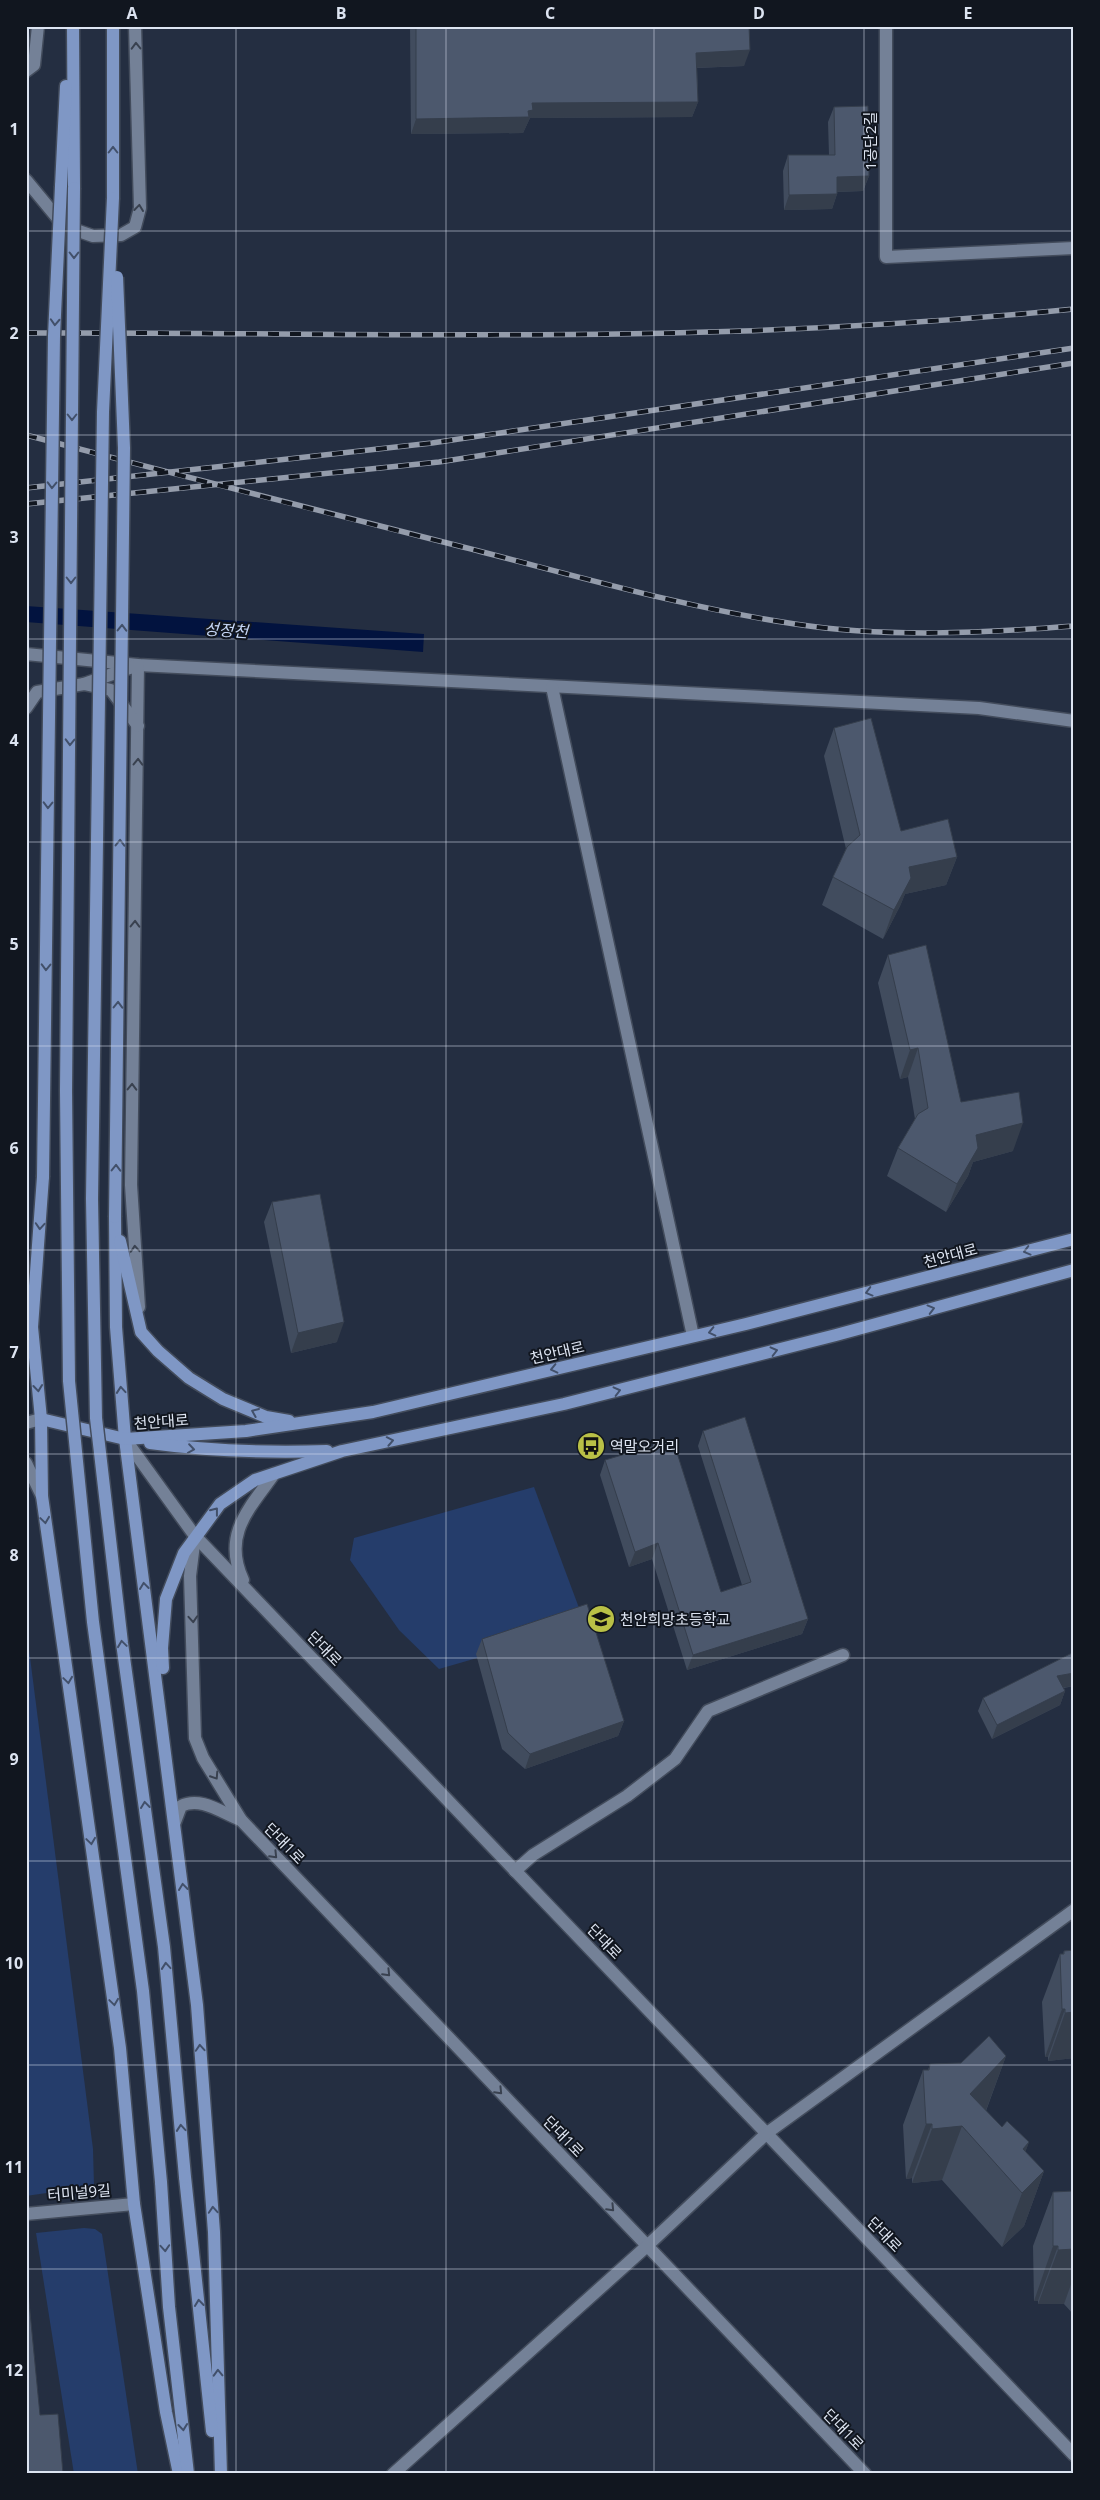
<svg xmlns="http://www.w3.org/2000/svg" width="1100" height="2500" font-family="'Open Sans','Noto Sans KR',sans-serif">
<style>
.green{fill:#253d6b}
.water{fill:#02133f}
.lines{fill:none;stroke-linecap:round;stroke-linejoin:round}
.minor-casing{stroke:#434c5c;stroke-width:15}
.major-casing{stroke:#434c5c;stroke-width:15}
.minor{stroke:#748197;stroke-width:12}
.major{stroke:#7f97c5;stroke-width:12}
.rail-casing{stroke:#949cab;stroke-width:5.5}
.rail{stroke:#11161f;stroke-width:4;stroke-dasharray:11;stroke-linecap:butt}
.major-bridge-casing{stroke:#434c5c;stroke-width:15;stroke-linecap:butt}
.major-bridge{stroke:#7f97c5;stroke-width:12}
.wall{fill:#414c5e}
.shaded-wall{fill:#353e4c}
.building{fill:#4c586d;stroke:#353e4c}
.oneway{stroke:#39414f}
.oneway2{stroke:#42506a}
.grid{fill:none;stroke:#dde4f1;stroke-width:1;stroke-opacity:0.55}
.labels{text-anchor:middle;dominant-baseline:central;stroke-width:4;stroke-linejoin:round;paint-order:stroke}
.street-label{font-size:15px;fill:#dde4f1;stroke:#11161f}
.poi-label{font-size:15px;fill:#dde4f1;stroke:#11161f;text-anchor:start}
.water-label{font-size:16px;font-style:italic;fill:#c6d7f7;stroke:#11161f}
.neatline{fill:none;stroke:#dde4f1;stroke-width:2}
.grid-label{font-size:16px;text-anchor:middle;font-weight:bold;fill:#dde4f1}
</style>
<rect width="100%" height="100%" fill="#242e41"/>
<g class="green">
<path d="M534 1487 582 1616 529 1643 439 1669 399 1630 350 1560 354 1538Z"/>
<path d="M26 1626 93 2149 94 2186 26 2196Z"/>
<path d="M84 2228 95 2229 102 2234 138 2474H74L36 2233Z"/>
</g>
<path class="water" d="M26 606 424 634 423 652 26 622Z"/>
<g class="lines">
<defs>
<g id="minor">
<path d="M886 26V257L1074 248"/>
<path d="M26 71 34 65 38 26"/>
<path d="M26 180 64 226 93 236 121 235 135 227 140 208 135 26"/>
<path d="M26 654 138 665 979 708 1074 721"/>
<path d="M84 684 138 665 131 1185 139 1307"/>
<path d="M552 687 693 1336"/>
<path d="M26 708 37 692 84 684 111 690 138 726"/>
<path d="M26 1423 41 1419"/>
<path d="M125 1439 195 1536 1074 2455"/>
<path d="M26 1463 42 1496"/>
<path d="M195 1536 190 1576 195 1738 203 1758 241 1820 865 2474"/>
<path d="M243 1580C222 1535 249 1509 274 1474"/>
<path d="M175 1822 181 1806C201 1796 222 1813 241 1820"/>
<path d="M515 1871 533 1855 627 1796 675 1759 708 1711 843 1655"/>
<path d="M26 2214 134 2204"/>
<path d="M393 2474 647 2246 767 2133 1074 1910"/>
</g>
<g id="major">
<path d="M73 26 74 188"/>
<path d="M113 26V198"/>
<path d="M61 186 66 86"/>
<path d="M43 1177 32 1327 41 1419 42 1496 120 2048 134 2204 166 2412 179 2474"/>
<path d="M115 1217 116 1327 125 1439 197 2005 214 2232 221 2474"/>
<path d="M120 1241 141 1332 158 1351 189 1378 223 1399 266 1417 289 1421"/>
<path d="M41 1419 125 1439 246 1431 373 1412 746 1324 1074 1239"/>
<path d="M150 1443C209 1451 267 1453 327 1451"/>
<path d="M163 1668 162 1648 166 1599 184 1553 220 1504 255 1480 342 1451 564 1404 836 1335 1074 1270"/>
<path d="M185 2177 212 2431"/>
<path d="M161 2182 169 2307 188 2474"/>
</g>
</defs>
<use href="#minor" class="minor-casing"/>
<use href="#major" class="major-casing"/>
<use href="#minor" class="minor"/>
<use href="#major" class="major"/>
<defs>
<g id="rail">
<path d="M26 333C265 332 504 339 743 331 853 327 964 320 1074 309"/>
<path d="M26 435C170 473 314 510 459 546 570 574 681 607 795 624 887 638 981 633 1074 626"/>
<path d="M26 488 432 443 1074 348"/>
<path d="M26 504 439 462 1074 363"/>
</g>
</defs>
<use href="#rail" class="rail-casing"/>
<use href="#rail" class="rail"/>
<defs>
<g id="major-bridge">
<path d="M74 188 66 1091 69 1381 93 1622 143 1991 161 2182"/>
<path d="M113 198 103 412 92 1199 96 1418 122 1643 164 1947 185 2177"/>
<path d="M43 1177 54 336 61 186"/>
<path d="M115 1217 124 448 117 277"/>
</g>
</defs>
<use href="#major-bridge" class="major-bridge-casing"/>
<use href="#major-bridge" class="major-bridge"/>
</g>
<g class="wall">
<path d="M410 26H807L749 27 744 66 697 68 698 102 692 117 530 118 523 133 411 134Z"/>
<path d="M834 107 869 176 863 191 837 192V194L832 209 784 210 783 171 788 155H829L828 122Z"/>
<path d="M834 728 901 831 957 857 946 885 905 894 900 906 883 939 822 905 833 877 846 849 824 756Z"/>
<path d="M888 955 961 1102 1013 1151 973 1162 968 1176 946 1212 887 1176 898 1148 915 1119 908 1077 900 1079 878 983Z"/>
<path d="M272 1202 337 1342 291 1353 264 1222Z"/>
<path d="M703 1431 808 1619 802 1634 687 1670 652 1559 629 1567 600 1475 605 1460 721 1592 742 1585 698 1446Z"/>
<path d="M482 1639 624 1721 618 1736 525 1769 502 1749 476 1654Z"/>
<path d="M1074 1653V1686L1064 1688 1065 1691 1060 1705 992 1739 978 1711 983 1698Z"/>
<path d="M1074 1950V2058L1048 2061V2057H1045L1042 2002 1060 1954H1063L1064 1951Z"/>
<path d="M1006 2056 986 2111 1002 2127 1029 2142 1025 2152 1044 2171 1024 2226 1002 2247 942 2180 912 2183V2178L906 2179 903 2125 923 2070H928L930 2064 961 2063Z"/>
<path d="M1074 2191V2315L1064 2304H1038V2301H1034L1033 2246 1053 2192Z"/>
</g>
<g class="shaded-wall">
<path d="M744 26H807L744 27Z"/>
<path d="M750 50 744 66 691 68 696 53Z"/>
<path d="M698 102 692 117 530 118 523 133 411 134 416 119 532 103Z"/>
<path d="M869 176 863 191 832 192 837 177Z"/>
<path d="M837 194 832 209 784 210 789 195Z"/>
<path d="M957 857 946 885 905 894 900 906 883 939 909 867Z"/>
<path d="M918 1048 908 1077 900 1079 910 1050Z"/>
<path d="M1023 1123 1013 1151 973 1162 968 1176 946 1212 957 1184 976 1135Z"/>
<path d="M344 1322 337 1342 291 1353 298 1333Z"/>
<path d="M658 1543 652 1559 629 1567 635 1552Z"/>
<path d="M808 1619 802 1634 687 1670 693 1655Z"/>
<path d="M1074 1673V1686L1052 1689 1057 1676Z"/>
<path d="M1065 1691 1060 1705 992 1739 997 1725Z"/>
<path d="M624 1721 618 1736 525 1769 530 1754Z"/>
<path d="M1062 2009H1065L1048 2057H1045Z"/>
<path d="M1074 2012V2058L1048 2061 1065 2013Z"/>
<path d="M1006 2056 986 2110 966 2131 962 2126 942 2180 912 2183 932 2129 970 2094Z"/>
<path d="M926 2124H932L912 2178 906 2179Z"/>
<path d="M1029 2142 1014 2183 1023 2149Z"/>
<path d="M1044 2171 1024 2226 1002 2247 1022 2193Z"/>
<path d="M1053 2246H1058L1038 2301H1034Z"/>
<path d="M1074 2249V2276L1064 2304H1038L1058 2250Z"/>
</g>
<g class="building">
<path d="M416 26H749L750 50 696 53 698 102 532 103 533 110 528 111 529 117 416 119Z"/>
<path d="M868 106 869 176 837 177V194L789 195 788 155H835L834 107Z"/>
<path d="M871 718 901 831 948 819 957 857 909 867 911 878 894 910 833 877 847 847 860 835 834 728Z"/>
<path d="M926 945 961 1102 1019 1092 1023 1123 976 1135 978 1148 957 1184 898 1148 918 1114 928 1108 918 1048 910 1050 888 955Z"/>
<path d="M320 1194 344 1322 298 1333 272 1202Z"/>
<path d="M745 1417 808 1619 693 1655 658 1543 635 1552 605 1460 673 1440 721 1592 751 1582 703 1431Z"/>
<path d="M587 1604 624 1721 530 1754 508 1733 482 1639Z"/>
<path d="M1074 1653V1673L1057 1676 1065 1691 997 1725 983 1698 1070 1654Z"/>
<path d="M1074 1950V2012L1065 2013V2009H1062L1060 1954H1064V1951Z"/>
<path d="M989 2036 1006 2056 970 2094 1002 2127 1007 2121 1029 2142 1023 2149 1044 2171 1022 2193 962 2126 932 2129V2124H926L923 2070H929L930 2064 961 2063Z"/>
<path d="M1074 2191V2249L1058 2250V2246H1053V2192Z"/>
<path d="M26 2271 40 2415 58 2414 63 2474H26Z"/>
</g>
<defs><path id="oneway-chevron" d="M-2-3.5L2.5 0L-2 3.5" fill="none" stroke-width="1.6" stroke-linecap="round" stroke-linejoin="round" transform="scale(1.25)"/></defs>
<g class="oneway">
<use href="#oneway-chevron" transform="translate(136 46) rotate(-91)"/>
<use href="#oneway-chevron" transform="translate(139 208) rotate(-83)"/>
<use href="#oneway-chevron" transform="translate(138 762) rotate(-89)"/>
<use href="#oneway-chevron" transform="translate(135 924) rotate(-89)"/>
<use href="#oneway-chevron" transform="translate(132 1087) rotate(-89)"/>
<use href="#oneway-chevron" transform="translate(135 1249) rotate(-94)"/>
<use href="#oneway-chevron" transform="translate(193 1619) rotate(86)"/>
<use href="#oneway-chevron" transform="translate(215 1776) rotate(57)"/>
<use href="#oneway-chevron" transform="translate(274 1855) rotate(46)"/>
<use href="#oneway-chevron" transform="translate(387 1973) rotate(46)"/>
<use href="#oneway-chevron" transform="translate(499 2091) rotate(46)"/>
<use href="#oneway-chevron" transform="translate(611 2208) rotate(46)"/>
</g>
<g class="oneway2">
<use href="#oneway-chevron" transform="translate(113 150) rotate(-90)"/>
<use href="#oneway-chevron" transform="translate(74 255) rotate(90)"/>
<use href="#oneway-chevron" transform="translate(55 322) rotate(93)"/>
<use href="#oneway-chevron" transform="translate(72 417) rotate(90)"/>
<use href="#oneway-chevron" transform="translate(52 485) rotate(91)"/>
<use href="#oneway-chevron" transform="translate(71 580) rotate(90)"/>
<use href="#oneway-chevron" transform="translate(122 628) rotate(-89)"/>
<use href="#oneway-chevron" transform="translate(70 742) rotate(91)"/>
<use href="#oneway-chevron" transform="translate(48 805) rotate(91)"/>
<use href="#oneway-chevron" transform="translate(120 843) rotate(-89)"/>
<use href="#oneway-chevron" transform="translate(46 967) rotate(91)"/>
<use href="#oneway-chevron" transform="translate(118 1005) rotate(-89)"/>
<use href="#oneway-chevron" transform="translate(116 1168) rotate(-89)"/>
<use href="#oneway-chevron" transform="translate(40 1226) rotate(94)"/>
<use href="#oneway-chevron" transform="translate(1027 1251) rotate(165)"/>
<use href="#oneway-chevron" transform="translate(869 1292) rotate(165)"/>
<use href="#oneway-chevron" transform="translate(931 1309) rotate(-15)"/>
<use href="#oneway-chevron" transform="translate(712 1332) rotate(167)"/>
<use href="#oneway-chevron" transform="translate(774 1351) rotate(-14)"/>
<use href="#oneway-chevron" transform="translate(554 1369) rotate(167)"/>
<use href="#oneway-chevron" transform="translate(38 1388) rotate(84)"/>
<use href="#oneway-chevron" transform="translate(121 1390) rotate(-95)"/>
<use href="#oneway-chevron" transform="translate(617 1391) rotate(-14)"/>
<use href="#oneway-chevron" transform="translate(255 1412) rotate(-157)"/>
<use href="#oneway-chevron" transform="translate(390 1441) rotate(-11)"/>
<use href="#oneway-chevron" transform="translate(191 1449) rotate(8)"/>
<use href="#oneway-chevron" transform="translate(215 1511) rotate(-52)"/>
<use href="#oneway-chevron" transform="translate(45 1520) rotate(82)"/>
<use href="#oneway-chevron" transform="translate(144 1586) rotate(-97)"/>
<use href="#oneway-chevron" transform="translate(122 1644) rotate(-98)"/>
<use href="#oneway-chevron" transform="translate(68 1680) rotate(82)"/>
<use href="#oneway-chevron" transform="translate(145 1805) rotate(-97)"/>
<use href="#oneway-chevron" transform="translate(91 1841) rotate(82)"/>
<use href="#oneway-chevron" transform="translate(183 1887) rotate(-97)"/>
<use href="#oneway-chevron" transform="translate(166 1966) rotate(-95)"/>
<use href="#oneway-chevron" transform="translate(114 2002) rotate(82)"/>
<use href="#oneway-chevron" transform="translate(200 2048) rotate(-94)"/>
<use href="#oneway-chevron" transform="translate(181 2128) rotate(-95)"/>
<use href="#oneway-chevron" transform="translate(213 2210) rotate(-94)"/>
<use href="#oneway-chevron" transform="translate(165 2248) rotate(86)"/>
<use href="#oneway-chevron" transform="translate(199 2303) rotate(-96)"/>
<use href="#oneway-chevron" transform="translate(218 2373) rotate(-92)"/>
<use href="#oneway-chevron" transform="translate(183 2427) rotate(84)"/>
</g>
<path class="grid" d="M236 26V2474M446 26V2474M654 26V2474M864 26V2474M26 231H1074M26 435H1074M26 639H1074M26 842H1074M26 1046H1074M26 1250H1074M26 1454H1074M26 1658H1074M26 1861H1074M26 2065H1074M26 2269H1074"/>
<defs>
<symbol id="bus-disc" viewBox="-11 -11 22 22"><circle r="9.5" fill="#b9c046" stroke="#11161f"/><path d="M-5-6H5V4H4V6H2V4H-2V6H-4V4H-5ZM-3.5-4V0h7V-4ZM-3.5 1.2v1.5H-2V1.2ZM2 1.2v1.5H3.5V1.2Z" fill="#111"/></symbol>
<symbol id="school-disc" viewBox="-11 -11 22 22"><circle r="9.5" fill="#b9c046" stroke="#11161f"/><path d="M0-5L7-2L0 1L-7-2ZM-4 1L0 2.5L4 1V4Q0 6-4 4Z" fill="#111"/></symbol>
</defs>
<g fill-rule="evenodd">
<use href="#bus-disc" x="575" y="1430" width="32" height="32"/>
<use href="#school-disc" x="585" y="1603" width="32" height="32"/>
</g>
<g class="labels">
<g class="street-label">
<text transform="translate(870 141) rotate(-90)">1공단2길</text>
<text transform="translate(950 1255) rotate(-15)">천안대로</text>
<text transform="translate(557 1352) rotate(-13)">천안대로</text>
<text transform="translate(161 1421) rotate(-4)">천안대로</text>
<text transform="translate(325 1648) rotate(46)">단대로</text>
<text transform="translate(285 1843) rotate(46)">단대1로</text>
<text transform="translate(605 1941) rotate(46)">단대로</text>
<text transform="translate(564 2136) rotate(46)">단대1로</text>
<text transform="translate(79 2192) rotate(-5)">터미널9길</text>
<text transform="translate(885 2234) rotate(46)">단대로</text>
<text transform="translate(844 2429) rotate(46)">단대1로</text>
</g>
<g class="poi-label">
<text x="610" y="1446">역말오거리</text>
<text x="620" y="1619">천안희망초등학교</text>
</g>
<g class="water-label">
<text transform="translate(226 630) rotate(4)">성정천</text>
</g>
</g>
<rect width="1100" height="2500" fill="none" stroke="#11161f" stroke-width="55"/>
<rect x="28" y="28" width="1044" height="2444" class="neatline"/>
<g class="grid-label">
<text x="132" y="19">A</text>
<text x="341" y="19">B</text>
<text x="550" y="19">C</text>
<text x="759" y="19">D</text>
<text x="968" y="19">E</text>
<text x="14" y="135">1</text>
<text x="14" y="339">2</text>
<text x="14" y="543">3</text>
<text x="14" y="746">4</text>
<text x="14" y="950">5</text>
<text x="14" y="1154">6</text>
<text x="14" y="1358">7</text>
<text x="14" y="1561">8</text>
<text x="14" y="1765">9</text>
<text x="14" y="1969">10</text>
<text x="14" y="2173">11</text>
<text x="14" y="2376">12</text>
</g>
</svg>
